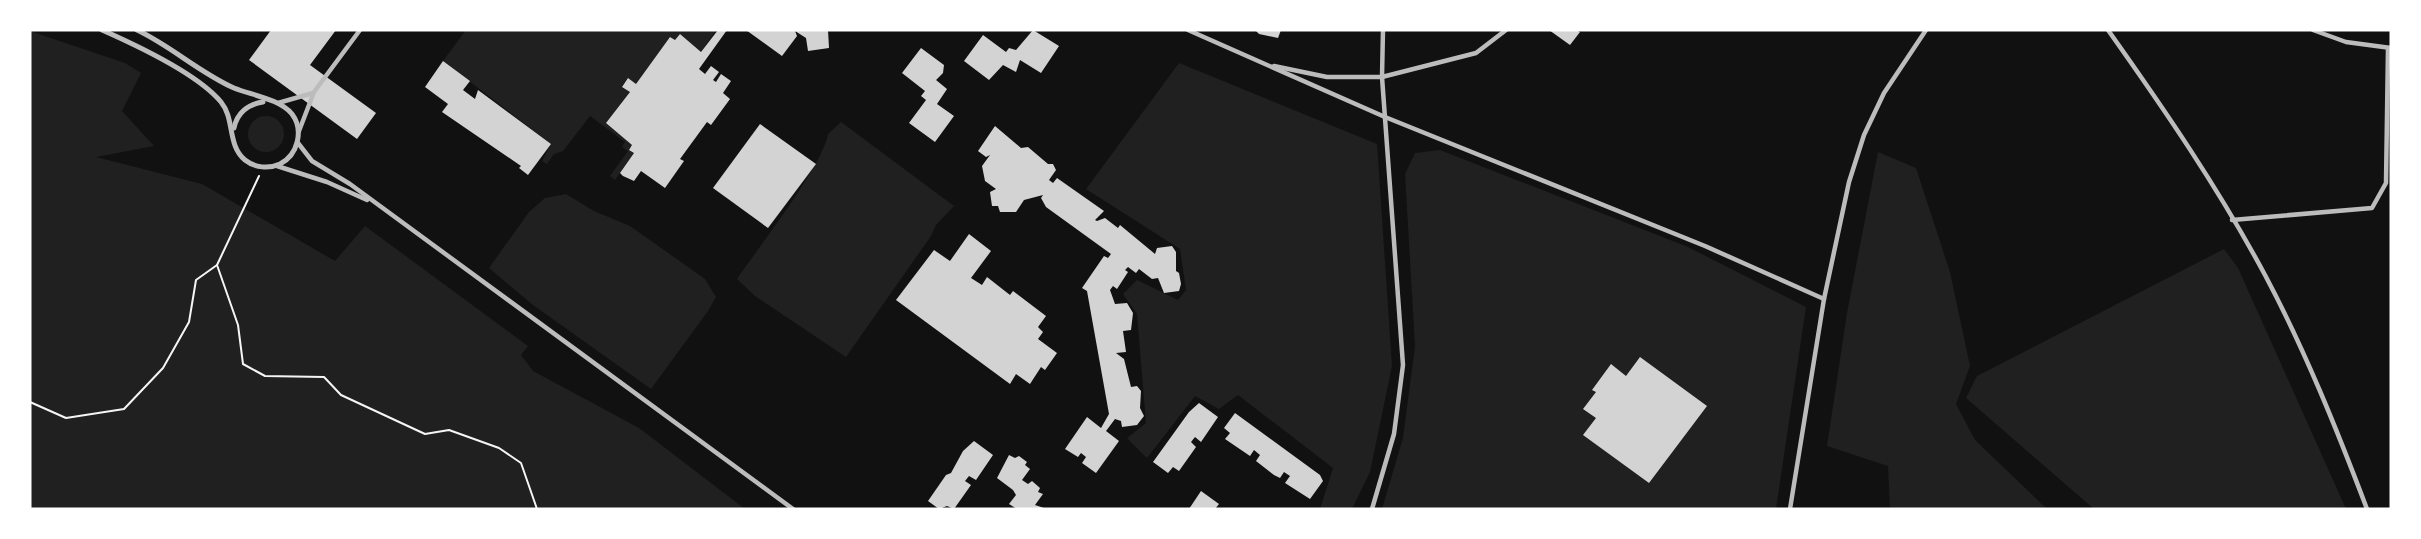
<svg xmlns="http://www.w3.org/2000/svg" width="2421" height="539" font-family="Arial,sans-serif">
<style>
.green{fill:#202020}
.building{fill:#d3d3d3}
.lines{fill:none;stroke-linecap:round;stroke-linejoin:round}
.path{stroke:#f5f5f5;stroke-width:2}
.minor{stroke:#bcbcbc;stroke-width:4.5}
.tertiary{stroke:#bcbcbc;stroke-width:5}
</style>
<rect width="100%" height="100%" fill="#111"/>
<g class="green">
<path d="M466 30H716L701 52 680 34 675 40 670 37 636 84 628 78 622 86 630 92 607 123 632 145 634 153 615 180 610 176 628 151 622 147 625 142 590 116 563 151 554 154 547 164 542 161 551 144 443 61Z"/>
<path d="M30 31 125 63 141 73 122 111 154 146 96 157 202 184 335 261 365 226 528 346 521 355 533 371 639 428 745 509H30Z"/>
<path d="M1179 63 1377 144 1392 366 1370 472 1352 509H1320L1333 468 1238 395 1219 409 1195 396 1147 458 1127 438 1146 423 1137 314 1123 294 1137 280 1178 300 1186 290 1180 249 1086 189Z"/>
<circle cx="266" cy="134" r="18"/>
<path d="M841 122 954 206 936 225 931 236 846 357 755 296 737 279C758 248 823 165 828 134Z"/>
<path d="M1440 150 1688 247 1806 307 1776 509H1382L1403 438 1415 346 1405 174 1415 153Z"/>
<path d="M1878 152 1916 168 1950 272 1970 366 1956 404 1975 440 2047 509H1890L1888 466 1827 446 1847 313Z"/>
<path d="M566 194 594 211 630 226 705 279 716 297 708 311 651 389 533 305 489 268 529 212 545 198Z"/>
<path d="M2224 249 2238 268 2346 509H2094L1966 398 1977 376Z"/>
</g>
<g class="building">
<path d="M271 30H336L310 65 376 113 357 139 249 60Z"/>
<path d="M718 30H727L699 69 705 74 711 66 719 72 713 80 716 82 721 74 731 81 723 93 730 99 711 125 707 122 680 159 684 161 665 188 641 171 634 181 623 176 620 173 634 153 629 150 632 145 606 123 630 92 622 87 628 78 636 84 670 37 675 40 680 34 701 52Z"/>
<path d="M746 30H828L829 48 808 51 806 38 795 31 797 36 782 56Z"/>
<path d="M1033 30 1059 46 1041 73 1020 60 1016 72 1003 65 989 80 964 61 983 35 1006 52 1009 48 1016 50Z"/>
<path d="M1255 30H1281L1278 38 1259 34Z"/>
<path d="M1549 30H1576L1580 32 1570 45Z"/>
<path d="M921 48 944 65 943 73 936 80 947 89 937 104 954 116 935 142 909 123 926 100 921 96 925 91 902 73Z"/>
<path d="M443 61 470 81 463 90 475 99 478 90 551 144 528 175 519 168 521 166 442 112 448 104 425 87Z"/>
<path d="M760 124 816 164 768 228 713 188Z"/>
<path d="M995 126 1021 148 1028 147 1048 164H1053L1056 170 1049 180 1053 183 1057 178 1104 211 1095 220 1097 221 1105 218 1118 228 1120 225 1155 254 1157 248 1172 246 1176 252V271L1179 273 1181 284 1179 291 1164 293 1158 278 1152 279 1139 269 1136 273 1128 267 1125 270 1128 272 1117 289 1113 286 1110 290 1115 304 1127 303 1133 313 1131 330 1123 331 1126 352 1116 353 1124 359 1131 387 1137 386 1141 391 1140 408 1144 416 1137 425 1122 427 1121 421 1115 419 1106 431 1119 441 1096 473 1082 463 1086 457 1081 453 1078 457 1065 449 1087 417 1101 428 1109 414 1087 291 1082 288 1104 256 1108 258 1111 254 1046 207 1041 198 1043 195 1024 200 1016 212H1000L998 206H992L990 192 996 189 985 181 982 166 990 155 986 157 978 151Z"/>
<path d="M969 234 991 251 971 278 982 285 987 277 1010 295 1013 291 1046 316 1038 327 1043 332 1038 339 1057 353 1045 370 1041 367 1030 384 1016 374 1010 384 896 300 934 250 950 261Z"/>
<path d="M1640 357 1707 406 1649 483 1583 435 1596 418 1583 409 1596 392 1592 390 1611 364 1626 376Z"/>
<path d="M1199 403 1218 417 1201 442 1195 437 1191 442 1196 447 1179 471 1173 467 1168 473 1153 462 1189 412Z"/>
<path d="M1235 413 1320 475 1323 481 1310 499 1285 483 1290 476 1284 472 1280 478 1274 475 1256 461 1260 455 1254 450 1250 456 1225 439 1230 433 1224 428Z"/>
<path d="M974 441 993 455 976 480 969 476 965 481 971 485 954 509 947 506 939 509 928 501 946 475 951 473 963 451Z"/>
<path d="M1009 455 1015 458 1019 456 1027 462 1025 465 1030 469 1022 480 1028 484 1032 481 1040 488 1038 492 1043 494 1035 505 1047 509H1017L1009 504 1016 495 1013 490 997 478Z"/>
<path d="M1201 491 1219 504 1215 509H1189Z"/>
</g>
<g class="lines">
<g class="path">
<path d="M217 265 238 325 243 364 265 376 324 377 341 395 425 434 449 430 499 448 521 463 537 509"/>
<path d="M30 402 66 418 124 409 163 368 189 322 196 280 217 265 259 176"/>
</g>
<g class="minor">
<path d="M1188 30 1385 117 1705 246 1824 299"/>
<path d="M2108 30C2164 109 2219 189 2265 275 2305 350 2337 430 2367 509"/>
<path d="M2313 30 2346 42 2391 48"/>
<path d="M1274 66 1327 77H1382L1476 53 1506 30"/>
<path d="M278 103 313 93"/>
<path d="M299 131 314 92 360 30"/>
<path d="M298 143 312 161 350 184 793 509"/>
<path d="M277 166 327 182 367 200"/>
<path d="M2232 220 2372 208 2386 183 2388 48"/>
<path d="M1372 509 1394 434 1403 365 1382 77 1383 30"/>
<path d="M1790 509 1824 299 1849 182 1864 135 1884 93 1926 30"/>
</g>
<g class="tertiary">
<path d="M102 30C136 45 197 73 221 102 235 119 227 145 245 160 255 168 269 169 280 164 298 155 304 130 292 114 280 99 251 95 234 88 200 73 171 46 137 30"/>
<path d="M234 128C237 113 248 104 263 102"/>
</g>
</g>
<rect width="2421" height="539" fill="none" stroke="#ffffff" stroke-width="63"/>
</svg>
